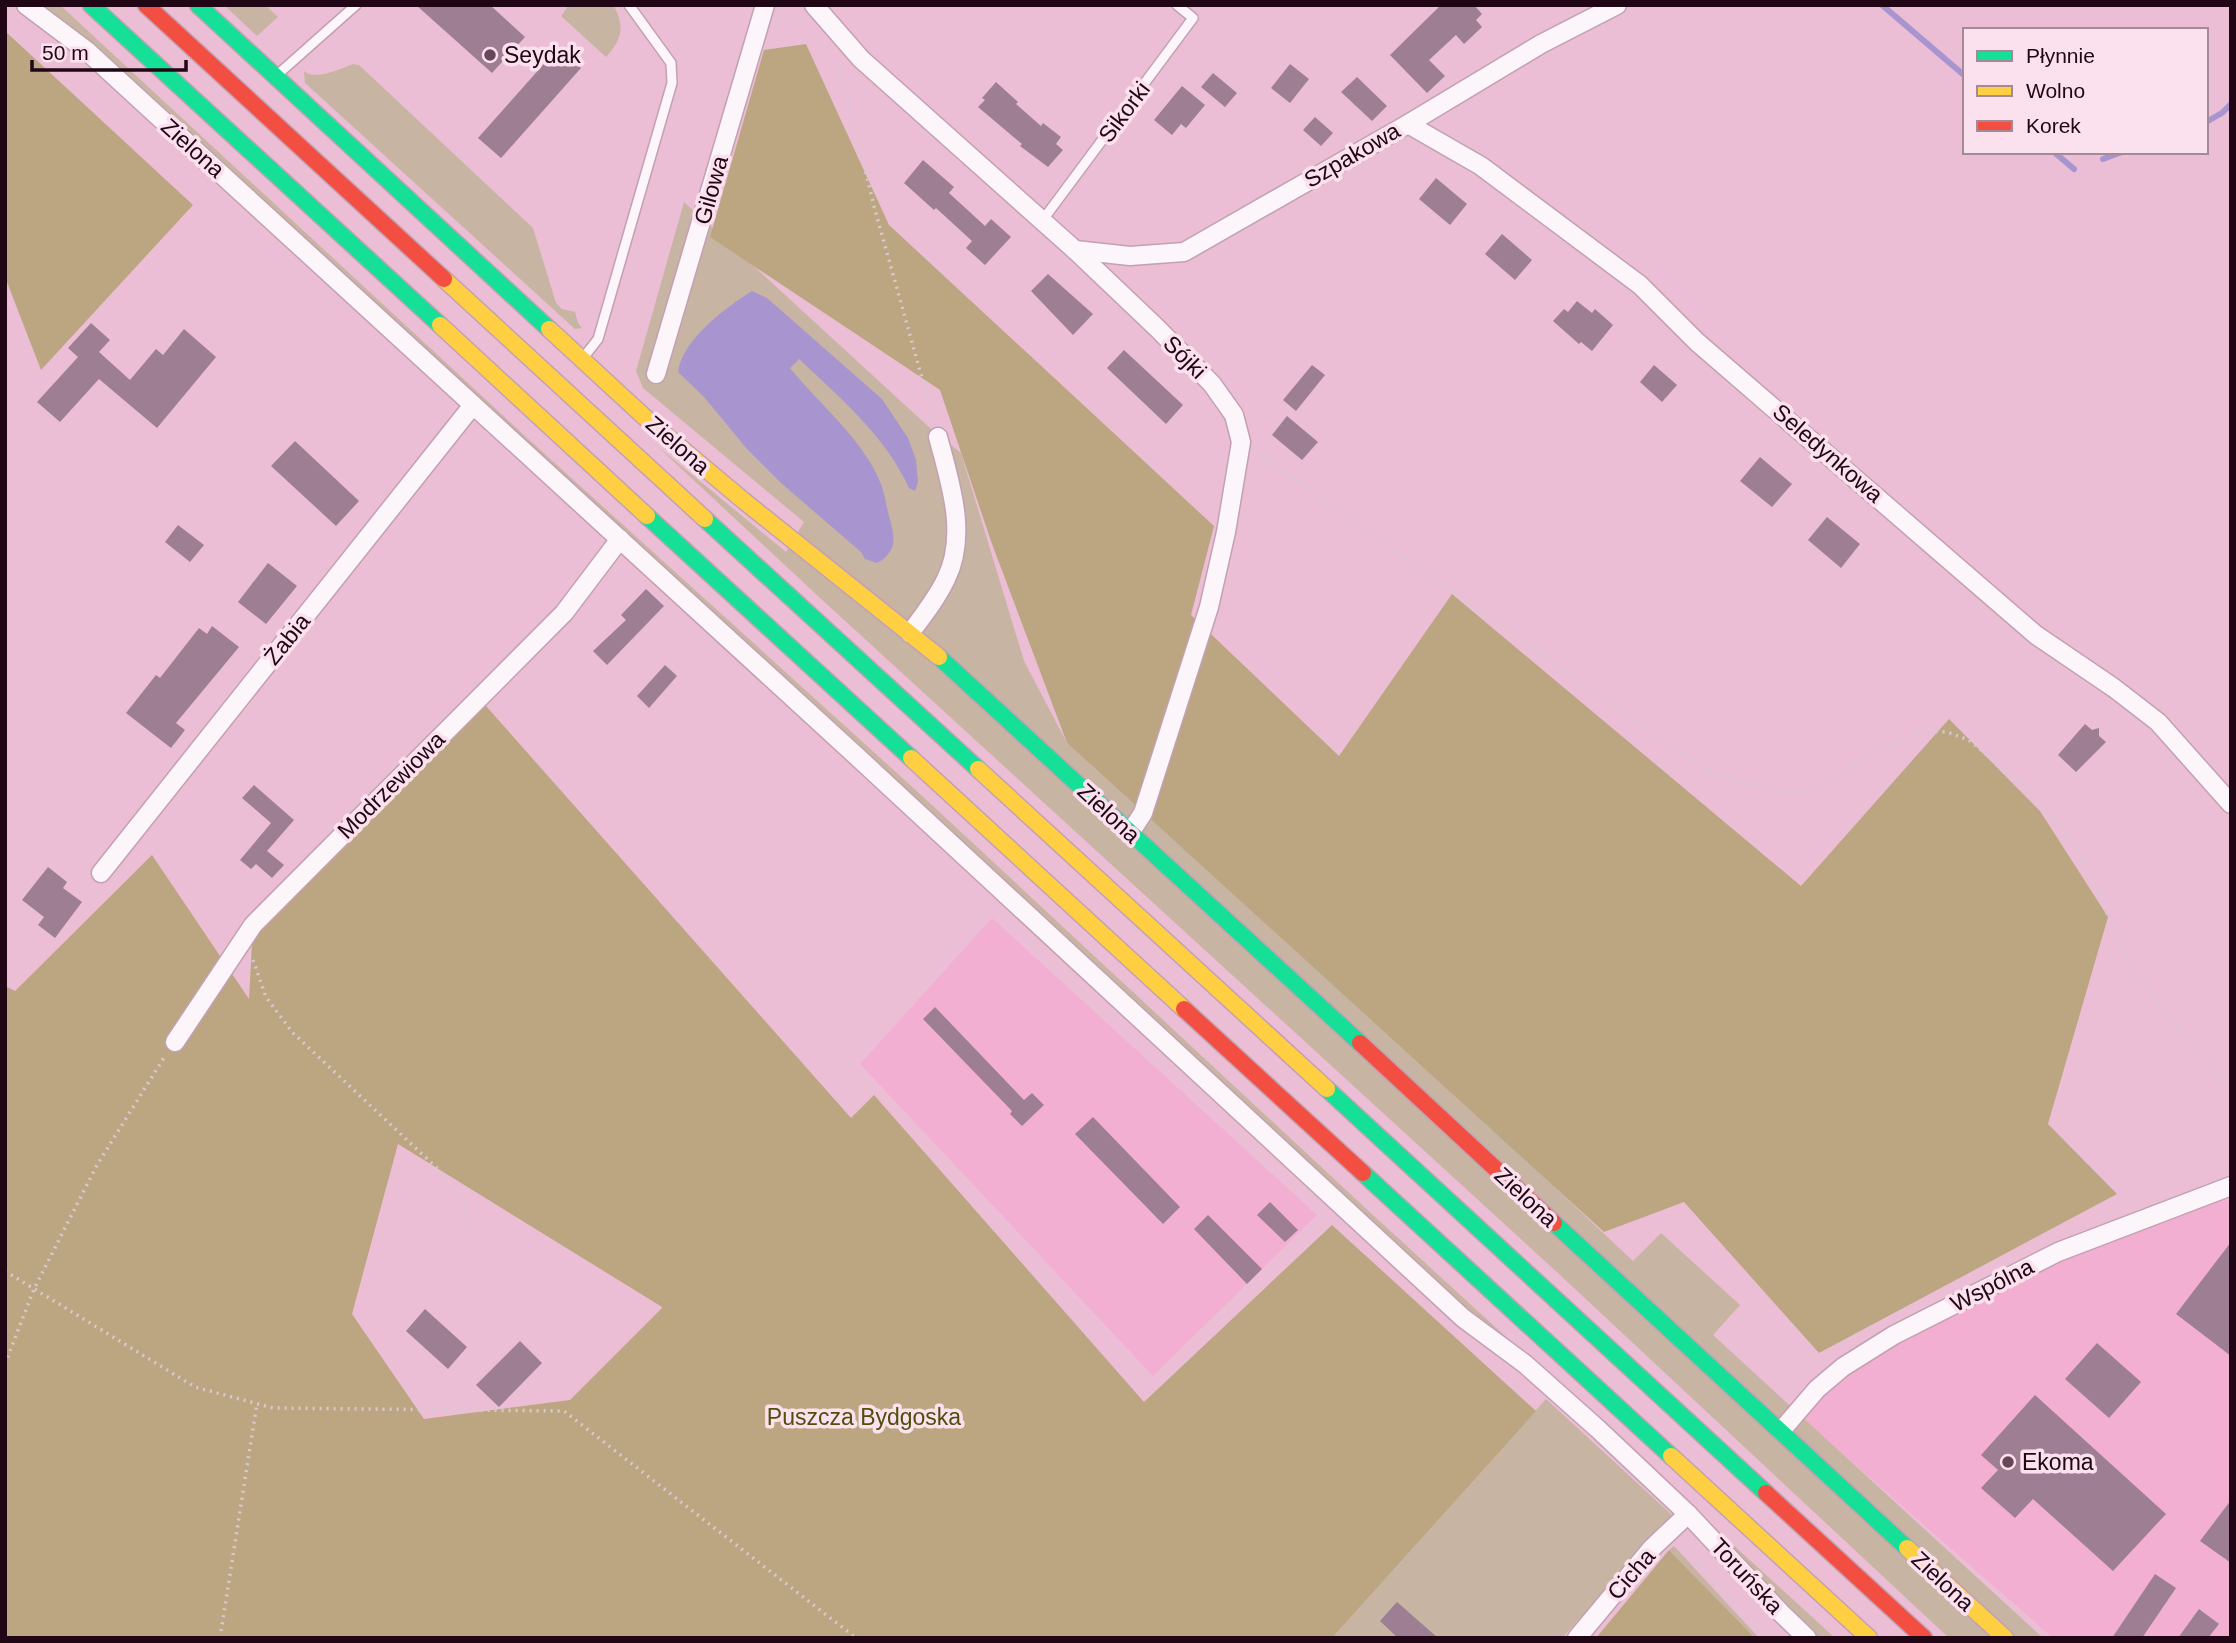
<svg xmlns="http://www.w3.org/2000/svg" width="2236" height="1643" font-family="Arial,sans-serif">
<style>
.built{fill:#f3afd2}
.green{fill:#c8b4a2}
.forest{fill:#bca682;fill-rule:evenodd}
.water{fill:#a895cf}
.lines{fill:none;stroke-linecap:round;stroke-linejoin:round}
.stream{stroke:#a895cf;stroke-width:6}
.building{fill:#9d7e93}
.lane-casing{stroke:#c3a0b2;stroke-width:12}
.street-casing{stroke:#c3a0b2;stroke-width:21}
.fast-casing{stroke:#c3a0b2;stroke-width:19}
.slow-casing{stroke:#c3a0b2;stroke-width:19}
.jam-casing{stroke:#c3a0b2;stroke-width:19}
.path{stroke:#d7c9d0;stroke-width:3.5;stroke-dasharray:2 5;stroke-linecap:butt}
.lane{stroke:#fcf5f9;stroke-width:9}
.street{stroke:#fcf5f9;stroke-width:18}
.fast{stroke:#16e098;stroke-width:16}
.slow{stroke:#ffcf43;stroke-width:16}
.jam{stroke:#f24e42;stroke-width:16}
.poi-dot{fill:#684659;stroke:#fbe1ed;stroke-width:2.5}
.labels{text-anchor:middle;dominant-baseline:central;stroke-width:7;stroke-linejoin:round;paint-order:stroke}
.poi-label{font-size:23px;fill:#210616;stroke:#fbe1ed;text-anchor:start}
.street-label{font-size:23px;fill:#210616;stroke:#fbe1ed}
.park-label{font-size:23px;fill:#504e0d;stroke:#fbe1ed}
</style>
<rect width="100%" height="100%" fill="#ebbed5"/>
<g class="built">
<path d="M992 918 1317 1215 1153 1376 860 1064Z"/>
<path d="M2222 1197 2231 1203V1638H2053L1796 1413 1843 1367 2058 1252Z"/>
</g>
<g class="green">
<path d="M39 5H60L525 436 920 794 1374 1216 1835 1638H1817L1702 1522Z"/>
<path d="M224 5H265L278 17 257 36Z"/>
<path d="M569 5 614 6C625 27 622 39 606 57L561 16Z"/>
<path d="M353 64 359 65 533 228 556 303 562 309 575 312 578 323 582 328 575 329 305 83 304 71C315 81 340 69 353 64Z"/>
<path d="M684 202 930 428 961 453 1024 661 1067 743 1517 1152 1633 1261 1661 1233 1740 1305 1713 1335 2043 1638H1949L1559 1274 819 597 656 445 786 552 804 522 643 388 636 371Z"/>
<path d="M1546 1399 1673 1516 1562 1638H1332Z"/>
<path d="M1674 1546 1759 1638H1755L1669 1550Z"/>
</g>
<g class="forest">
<path d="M5 31 193 205 41 370 5 277Z"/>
<path d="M806 44 889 225 1214 526 1191 615 1339 756 1452 594 1801 886 1949 719 2040 811 2108 917 2048 1124 2117 1194 1819 1353 1684 1202 1604 1232 1067 743 992 544 940 390 710 237 764 50Z"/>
<path d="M478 697 851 1118 874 1095 1144 1402 1332 1225 1536 1411 1332 1638H5V986L15 991 152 855 249 999 253 925ZM398 1144 662 1307V1308L570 1400 424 1419 352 1314Z"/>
<path d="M1669 1550 1755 1638H1596Z"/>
</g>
<path class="water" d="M752 291 767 298 882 399 908 438 916 460 918 482 915 491 909 488C885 435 841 399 799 359L790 368C819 404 864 440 881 484 885 494 886 506 889 516 895 537 898 551 877 563L865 559 861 552 781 483 747 449 704 397 678 372C682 340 726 307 752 291Z"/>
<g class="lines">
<g class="stream">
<path d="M1882 5 1965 76"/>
<path d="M2206 122 2222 113 2231 104"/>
<path d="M2054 152 2074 169"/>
<path d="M2103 159 2122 152"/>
</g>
</g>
<g class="building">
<path d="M416 5H490L525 37 492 73Z"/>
<path d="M1441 5H1474L1482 14 1476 20 1482 27 1464 44 1456 35 1429 60 1445 76 1427 93 1390 55Z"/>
<path d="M558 48 581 68 501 158 478 138Z"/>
<path d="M1290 64 1309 79 1290 103 1271 88Z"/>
<path d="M1213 73 1237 93 1225 107 1201 87Z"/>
<path d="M1357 77 1387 106 1372 121 1341 92Z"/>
<path d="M996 82 1018 102 1016 104 1041 126 1043 123 1061 137 1056 144 1063 150 1048 167 1020 146 1022 144 978 107 985 100 982 98Z"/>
<path d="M1182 86 1205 105 1186 128 1181 124 1172 135 1154 120Z"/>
<path d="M1315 117 1333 133 1321 146 1303 130Z"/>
<path d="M923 160 954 187 949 193 985 226 991 219 1011 237 985 265 966 248 972 241 936 208 934 210 904 183Z"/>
<path d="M1436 178 1467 204 1450 225 1419 199Z"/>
<path d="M1502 234 1532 260 1515 280 1485 254Z"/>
<path d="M1048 274 1093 314 1073 335 1031 291Z"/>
<path d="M1577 301 1592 313 1595 309 1613 325 1592 351 1581 342 1579 344 1553 321 1564 309 1568 312Z"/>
<path d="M91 323 110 340 99 352 130 380 156 349 163 355 184 329 216 357 157 428 99 379 60 422 37 402 78 357 68 348Z"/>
<path d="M1124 350 1183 405 1166 424 1107 368Z"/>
<path d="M1312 365 1325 375 1296 411 1283 400Z"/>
<path d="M1654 365 1677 385 1662 402 1640 382Z"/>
<path d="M1287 416 1318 442 1302 460 1272 435Z"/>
<path d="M295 441 359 501 336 526 271 466Z"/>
<path d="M1760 457 1792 484 1772 507 1740 481Z"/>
<path d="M1827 517 1860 544 1841 568 1808 540Z"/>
<path d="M178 525 204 545 190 562 165 542Z"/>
<path d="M268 563 297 586 266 624 238 602Z"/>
<path d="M646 589 664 606 607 665 593 651 626 620 621 615Z"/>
<path d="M212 626 239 647 176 723 185 730 171 748 126 713 156 675 160 678 199 628 207 634Z"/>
<path d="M665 665 677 676 649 708 637 696Z"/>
<path d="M2085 724 2092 730 2099 728V736L2106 742 2076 772 2058 755Z"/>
<path d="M254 785 294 820 267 851 284 865 272 878 256 864 251 869 240 860 271 823 242 798Z"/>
<path d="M48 867 67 882 63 888 82 902 55 938 38 925 44 917 22 900Z"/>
<path d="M935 1007 1024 1100 1032 1093 1044 1105 1022 1126 1010 1114 1012 1111 923 1019Z"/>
<path d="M1093 1117 1180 1207 1163 1224 1075 1134Z"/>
<path d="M1270 1202 1298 1230 1285 1242 1257 1215Z"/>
<path d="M1208 1215 1262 1269 1247 1284 1194 1229Z"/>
<path d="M2231 1242V1356L2176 1314Z"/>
<path d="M425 1309 467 1347 448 1369 406 1331Z"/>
<path d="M520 1341 542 1363 499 1407 476 1385Z"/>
<path d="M2097 1343 2141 1382 2109 1418 2065 1379Z"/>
<path d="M2035 1395 2166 1514 2113 1571 2033 1499 2015 1518 1981 1488 1998 1470 1981 1455Z"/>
<path d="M2231 1500V1563L2200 1541Z"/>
<path d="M2155 1574 2176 1588 2142 1638H2112Z"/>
<path d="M1397 1602 1438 1638H1398L1380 1621Z"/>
<path d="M2199 1609 2219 1624 2208 1638H2178Z"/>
</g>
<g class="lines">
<defs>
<g id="lane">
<path d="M276 76 356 5"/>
<path d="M1042 221 1193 18 1177 5"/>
<path d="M583 358 598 339 672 83 671 63 629 5"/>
</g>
<g id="street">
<path d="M26 5 87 51 173 130 864 763 1463 1318 1525 1364 1598 1429 1688 1514 1781 1613 1807 1638"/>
<path d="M814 5 861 59 1075 250 1157 328 1212 384 1234 415 1241 442 1226 532 1209 607 1143 813 1130 833"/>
<path d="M1408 124 1481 166 1640 285 1697 342 2036 635 2114 688 2158 722 2231 804"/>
<path d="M1075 250 1130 256 1184 252 1408 124 1541 44 1617 5"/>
<path d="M656 374 765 5"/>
<path d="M910 633C923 616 937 598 946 579 968 535 950 482 938 437"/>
<path d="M101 873 473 405"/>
<path d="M175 1042 253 925 564 613 620 539"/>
<path d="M1781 1431 1817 1389 1843 1367 1894 1335 2058 1252 2231 1186"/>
<path d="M1577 1638 1652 1548 1688 1514"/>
</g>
<g id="fast">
<path d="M91 5 440 325"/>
<path d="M198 5 549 329"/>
<path d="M647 516 911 758"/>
<path d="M705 519 978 769"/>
<path d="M939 657 1360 1043"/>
<path d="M1327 1089 1766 1493"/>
<path d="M1363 1173 1671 1456"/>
<path d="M1554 1223 1907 1548"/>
</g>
<g id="slow">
<path d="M444 279 705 519"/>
<path d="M440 325 647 516"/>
<path d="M549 329 651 423 744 501 939 657"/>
<path d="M911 758 1184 1009"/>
<path d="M978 769 1327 1089"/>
<path d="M1671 1456 1869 1638"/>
<path d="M1907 1548 2005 1638"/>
</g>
<g id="jam">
<path d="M146 5 444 279"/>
<path d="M1184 1009 1363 1173"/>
<path d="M1360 1043 1554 1223"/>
<path d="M1766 1493 1924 1638"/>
</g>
</defs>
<use href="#lane" class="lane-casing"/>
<use href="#street" class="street-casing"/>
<use href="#fast" class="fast-casing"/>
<use href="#slow" class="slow-casing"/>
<use href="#jam" class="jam-casing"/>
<g class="path">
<path d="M778 19 802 20"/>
<path d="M839 63 875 210 934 421"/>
<path d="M1257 453 1705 770 1784 793 1823 786 1876 751 1922 731 1947 732 1969 740 2029 791 2075 844 2137 978 2231 1087"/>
<path d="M253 960 266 997 292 1032 439 1170 466 1206 463 1237"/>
<path d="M5 1271 195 1387 273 1408 564 1411 856 1638"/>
<path d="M5 1364 34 1289 97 1165 165 1056"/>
<path d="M1682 1545 1742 1613 1769 1638"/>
<path d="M220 1638 257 1403"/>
</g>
<use href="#lane" class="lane"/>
<use href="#street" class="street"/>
<use href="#fast" class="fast"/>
<use href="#slow" class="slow"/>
<use href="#jam" class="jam"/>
</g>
<g class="poi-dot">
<circle cx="490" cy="55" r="7"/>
<circle cx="2008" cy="1462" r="7"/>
</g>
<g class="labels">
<g class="poi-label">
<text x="504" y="55">Seydak</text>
<text x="2022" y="1462">Ekoma</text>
</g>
<g class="street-label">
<text transform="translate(1124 112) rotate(-53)">Sikorki</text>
<text transform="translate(193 148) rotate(42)">Zielona</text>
<text transform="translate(1352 155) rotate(-30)">Szpakowa</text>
<text transform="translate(711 190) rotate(-74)">Gilowa</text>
<text transform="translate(1185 357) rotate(45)">Sójki</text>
<text transform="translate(678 445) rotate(41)">Zielona</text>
<text transform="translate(1828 453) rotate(41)">Seledynkowa</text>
<text transform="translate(287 639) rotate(-51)">Żabia</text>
<text transform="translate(391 785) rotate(-45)">Modrzewiowa</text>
<text transform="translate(1109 813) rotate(43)">Zielona</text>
<text transform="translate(1526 1197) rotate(43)">Zielona</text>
<text transform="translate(1992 1285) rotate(-27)">Wspólna</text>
<text transform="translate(1631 1574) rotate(-49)">Cicha</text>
<text transform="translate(1747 1576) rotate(47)">Toruńska</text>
<text transform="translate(1943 1581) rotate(43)">Zielona</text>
</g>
<g class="park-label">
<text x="864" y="1417">Puszcza Bydgoska</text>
</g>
</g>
<rect width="2236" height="1643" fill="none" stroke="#210616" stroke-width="14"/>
<rect x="1963" y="28" width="245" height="126" fill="#fbe1ed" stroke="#a48997" stroke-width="2"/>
<rect x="1977" y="51" width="35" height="10" fill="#16e098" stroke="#a48997" stroke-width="2"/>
<text x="2026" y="63" font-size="21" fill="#210616">Płynnie</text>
<rect x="1977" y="86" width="35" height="10" fill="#ffcf43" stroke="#a48997" stroke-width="2"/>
<text x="2026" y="98" font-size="21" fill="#210616">Wolno</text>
<rect x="1977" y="121" width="35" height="10" fill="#f24e42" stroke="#a48997" stroke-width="2"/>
<text x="2026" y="133" font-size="21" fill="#210616">Korek</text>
<path d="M32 60v10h154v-10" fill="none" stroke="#210616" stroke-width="3.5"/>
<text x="42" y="60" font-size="21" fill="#210616" stroke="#fbe1ed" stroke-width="5" paint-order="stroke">50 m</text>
</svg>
